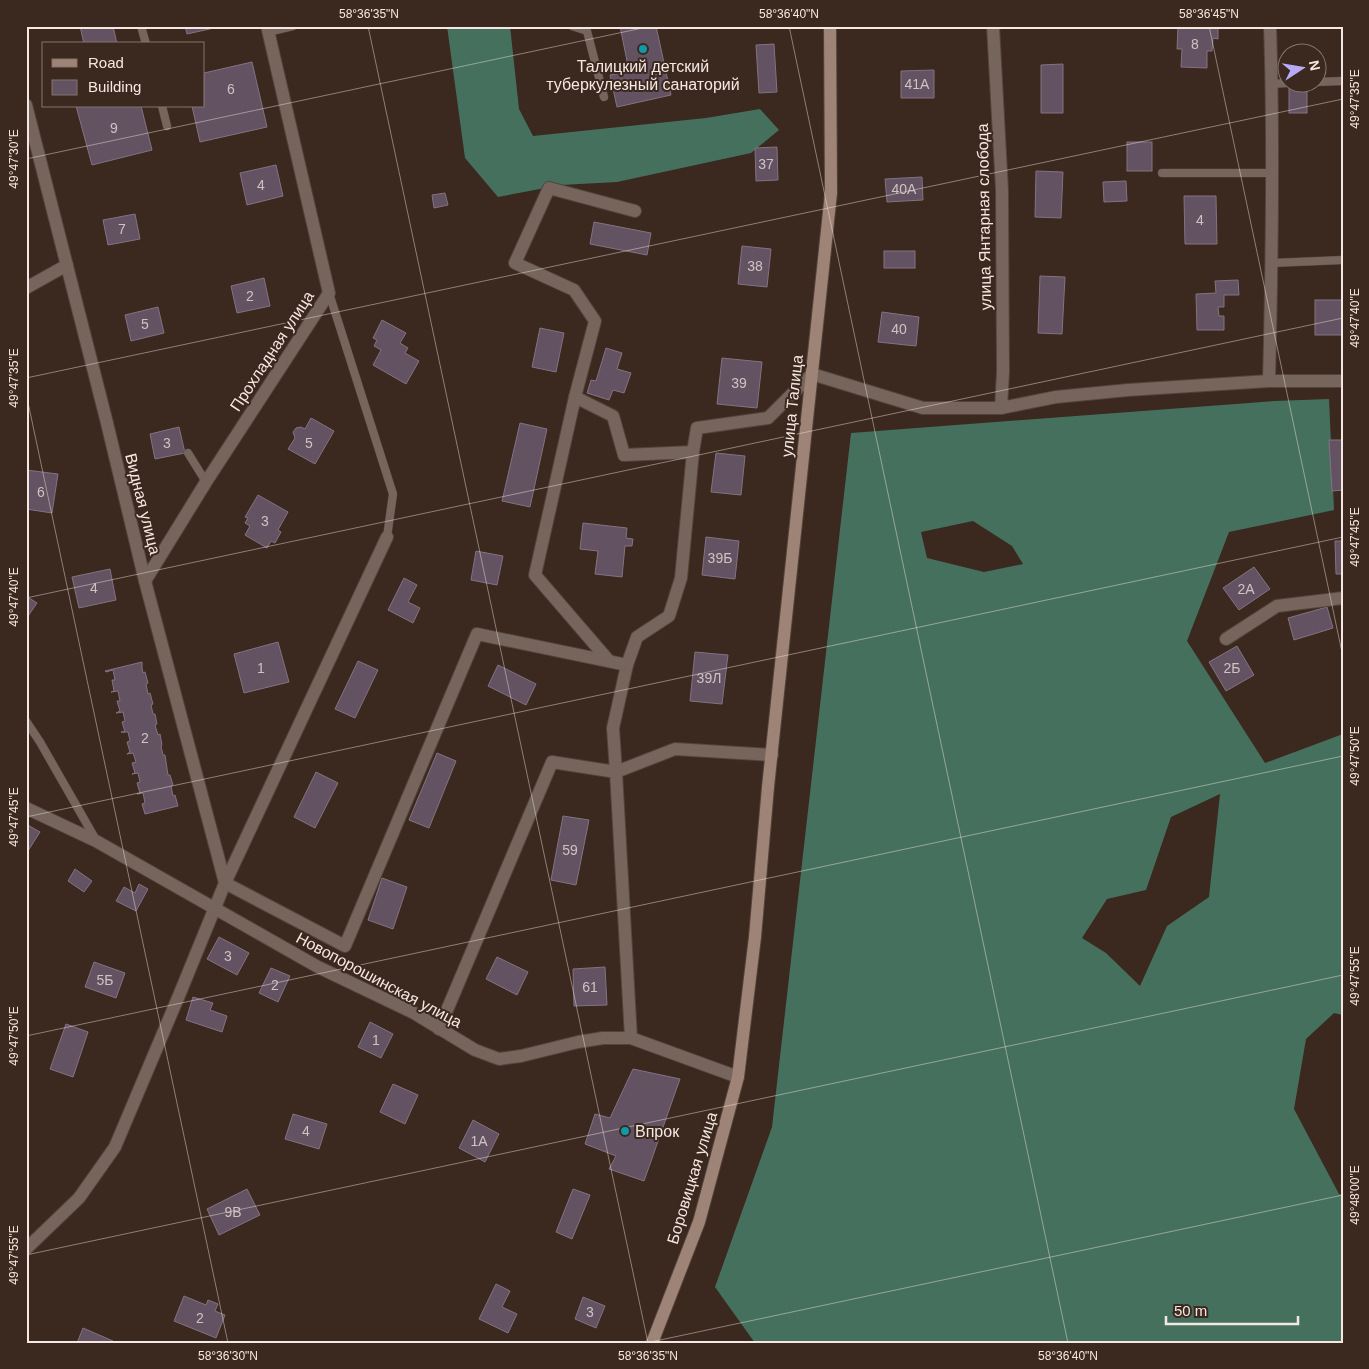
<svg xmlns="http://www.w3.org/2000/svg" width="1369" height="1369" font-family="Arial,sans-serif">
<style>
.forest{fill:#46705e;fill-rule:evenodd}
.building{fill:#635261;stroke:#847282}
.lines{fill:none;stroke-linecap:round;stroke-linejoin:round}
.lane-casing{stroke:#55433a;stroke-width:9}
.street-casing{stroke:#55433a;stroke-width:14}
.secondary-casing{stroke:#55433a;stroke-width:14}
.lane{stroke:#75655d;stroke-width:8}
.street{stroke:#75655d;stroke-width:12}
.secondary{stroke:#9e8477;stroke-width:12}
.ticks{fill:none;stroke:#f5e8e2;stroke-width:1;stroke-opacity:0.45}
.culture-dot{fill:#0f9aa8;stroke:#3b281f;stroke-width:2}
.labels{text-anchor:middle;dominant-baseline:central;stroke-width:4;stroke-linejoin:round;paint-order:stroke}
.number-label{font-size:14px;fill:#d0c2c2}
.poi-label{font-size:16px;fill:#f5e8e2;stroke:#3b281f}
.street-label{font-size:16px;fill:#f5e8e2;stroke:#3b281f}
.neatline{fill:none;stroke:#f5e8e2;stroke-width:2}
.ticks-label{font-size:12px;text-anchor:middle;fill:#f5e8e2}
</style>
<rect width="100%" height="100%" fill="#3b281f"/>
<g class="forest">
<path d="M447 26H510L519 109 533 136 706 118 760 109 779 130 751 153 617 182 561 185 498 197 465 158Z"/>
<path d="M1329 399 1334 510 1229 532 1187 641 1265 763 1343 734V1015L1334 1013 1306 1039 1294 1109 1339 1194 1343 1195V1343H755L715 1287 772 1127 851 433 1274 401ZM973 521 1012 546 1023 564 984 572 927 558 921 532ZM1220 794 1209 897 1167 926 1140 986 1106 953 1082 938 1107 899 1146 890 1171 817Z"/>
</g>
<g class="building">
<path d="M80 26H113L117 44H84Z"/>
<path d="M185 26H223L187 34Z"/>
<path d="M620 26H656L671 95 617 107 610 75 629 71Z"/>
<path d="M1178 26H1218V39L1213 38 1212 51H1207V68L1181 67 1182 49H1177Z"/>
<path d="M774 44 777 92 759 93 756 45Z"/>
<path d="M252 62 267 127 200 142 192 106H204V73Z"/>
<path d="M1063 64V113H1041V65Z"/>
<path d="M934 70V98H901V71Z"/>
<rect x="1289" y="88" width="18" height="25"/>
<path d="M76 106H141L152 150 92 165Z"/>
<rect x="1127" y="142" width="25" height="29"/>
<path d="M777 147 778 180 756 181 755 148Z"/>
<path d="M276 165 283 196 247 205 240 173Z"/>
<path d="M1036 171 1063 172 1061 218 1035 217Z"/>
<path d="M922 177 923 200 887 202 885 179Z"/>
<path d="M1126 181 1127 201 1104 202 1103 182Z"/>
<path d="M445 193 448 205 434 208 432 195Z"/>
<path d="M1184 196H1216L1217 244H1185Z"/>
<path d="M135 214 140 239 108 245 103 220Z"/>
<path d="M594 222 651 233 647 255 590 244Z"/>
<path d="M742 246 771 249 767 287 738 284Z"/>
<rect x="884" y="251" width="31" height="17"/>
<path d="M1040 276 1065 277 1062 334 1038 333Z"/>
<path d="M264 278 270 306 237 313 231 286Z"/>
<path d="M1238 280 1239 295H1224V307H1218L1219 316H1224V330H1197L1196 294 1216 293 1215 281Z"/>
<rect x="1315" y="300" width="28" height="35"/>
<path d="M158 307 164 333 131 341 125 315Z"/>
<path d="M882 312 919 317 916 346 878 342Z"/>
<path d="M382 320 406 333 400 343 408 348 405 353 419 361 406 384 373 365 381 350 374 346 377 340 373 338Z"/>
<path d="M540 328 564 333 556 372 532 367Z"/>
<path d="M606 348 622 353 617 369 631 373 624 393 613 390 609 400 587 393 591 380 596 381Z"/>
<path d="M722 358 762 362 757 408 717 404Z"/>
<path d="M311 418 334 431 315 464 288 449 295 438 293 432 296 428 301 427 305 429Z"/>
<path d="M520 423 547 429 530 507 502 501Z"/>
<path d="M179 427 185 453 155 459 150 434Z"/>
<path d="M1329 440H1343V490L1332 491Z"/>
<path d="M716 453 745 456 741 495 711 492Z"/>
<path d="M26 470 58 474 52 513 26 509Z"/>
<path d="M258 495 288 512 278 530 281 532 275 543 271 541 267 548 245 535 250 526 245 523 248 518 245 517Z"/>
<path d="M583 523 627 528 626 538 633 539 632 546H625L622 577 595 574 598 551 580 549Z"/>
<path d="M706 537 739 541 735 579 702 575Z"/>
<path d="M1335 541H1343V574H1336Z"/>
<path d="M476 551 503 556 497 585 471 580Z"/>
<path d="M1254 567 1270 589 1239 610 1223 588Z"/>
<path d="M110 569 116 600 79 608 72 577Z"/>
<path d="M404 578 417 585 408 602 420 608 413 623 388 610Z"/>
<path d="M26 596 37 603 26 619Z"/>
<path d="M1327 607 1333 628 1294 640 1288 618Z"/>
<path d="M278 642 289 682 244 693 234 654Z"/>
<path d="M1237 646 1254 675 1226 691 1209 662Z"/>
<path d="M695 652 728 655 722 704 690 701Z"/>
<path d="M358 661 378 670 355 718 335 709Z"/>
<path d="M142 662V668L143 673 145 672 148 683 146 684 148 694 150 693 153 704 151 705 153 714H155L157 724 155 725 158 735 160 734 162 745 161 746 163 755H165L168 775H170L173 785 171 786 173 796 175 795 178 806 145 814 142 804 145 803 143 793 137 794 140 793 137 783 140 782 138 773 132 774 135 773 132 763 136 762 133 753 127 754 130 752 127 742 130 741 128 732H121H125L122 722 125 721 123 712 116 713 120 711 117 701H120L118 691 111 692 114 691 112 680H115L113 670 106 672 105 671Z"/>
<path d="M498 665 536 684 526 705 488 686Z"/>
<path d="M437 753 456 761 429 828 409 820Z"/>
<path d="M316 772 338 783 315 828 294 817Z"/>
<path d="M563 816 589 820 576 885 551 880Z"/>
<path d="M26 824 40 832 26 854Z"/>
<path d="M75 869 92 881 84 892 68 881Z"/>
<path d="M382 878 407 887 393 929 368 920Z"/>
<path d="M139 884 148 889 136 911 116 901 124 887 135 893Z"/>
<path d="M219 937 249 953 237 975 207 959Z"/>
<path d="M497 957 528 972 517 995 486 979Z"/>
<path d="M94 962 125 973 116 998 85 987Z"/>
<path d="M605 967 607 1005 574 1006 573 969Z"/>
<path d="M271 968 290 976 278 1002 259 993Z"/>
<path d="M193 997 213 1003 210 1010 227 1016 222 1032 186 1020Z"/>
<path d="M370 1022 393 1034 381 1058 358 1047Z"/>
<path d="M66 1024 88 1032 73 1077 50 1069Z"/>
<path d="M633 1069 680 1079 644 1181 609 1169 616 1156 585 1144 595 1114 610 1118Z"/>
<path d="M393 1084 418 1095 405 1124 380 1112Z"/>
<path d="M293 1114 327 1124 319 1149 285 1139Z"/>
<path d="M473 1120 499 1134 485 1162 459 1148Z"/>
<path d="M247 1189 260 1215 219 1235 207 1209Z"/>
<path d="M573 1189 590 1195 572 1239 556 1232Z"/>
<path d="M496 1284 510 1291 502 1307 517 1314 508 1333 479 1319Z"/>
<path d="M184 1296 206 1305 208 1300 218 1304 215 1311 225 1315 216 1338 174 1321Z"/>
<path d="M583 1297 605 1306 596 1328 575 1319Z"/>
<path d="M83 1328 113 1341 112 1343H77Z"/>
</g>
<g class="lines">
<defs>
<g id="lane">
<path d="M141 26 146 44"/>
<path d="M572 26 587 31 604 97"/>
<path d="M268 32 293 26"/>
<path d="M1316 82 1343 81"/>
<path d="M1272 84 1302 82"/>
<path d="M162 106 167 126"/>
<path d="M1162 173H1273"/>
<path d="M1272 263 1343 260"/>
<path d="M329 293 393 494 387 537"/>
<path d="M188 453 206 482"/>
<path d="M26 721 40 742 96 840"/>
</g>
<g id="street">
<path d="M993 26 1002 190 1003 372 1001 408"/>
<path d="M26 105 106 419 145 581 225 883 180 993 115 1147 79 1198 26 1249"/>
<path d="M26 288 67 265"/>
<path d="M1269 381C1272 263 1274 144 1270 26"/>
<path d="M575 397 595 321 574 290 515 263 549 188 635 211"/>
<path d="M693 452 681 578 669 616 637 637 627 665 613 728 616 772 675 749 772 755"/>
<path d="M387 537 225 883 345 946 477 634 627 665"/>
<path d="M145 581 206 482 329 293 267 26"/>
<path d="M1226 639 1277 606 1343 598"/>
<path d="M609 661 535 575 575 397 613 416 624 455 693 452 697 428 768 418 812 374 923 408H1001L1056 397 1128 390 1269 381H1343"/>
<path d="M26 808 96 841 318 967 414 1013 475 1050 499 1059 521 1056 578 1042 603 1038H631L738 1077"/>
<path d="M439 1029 552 762 616 772 631 1038"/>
</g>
<path id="secondary" d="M652 1343 699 1222 738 1077 755 937 768 787 831 193 830 26"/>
</defs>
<use href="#lane" class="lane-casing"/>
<use href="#street" class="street-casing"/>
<use href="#secondary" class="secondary-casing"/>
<use href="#lane" class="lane"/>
<use href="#street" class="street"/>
<use href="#secondary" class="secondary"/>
</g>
<path class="ticks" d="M368 26 648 1343M789 26 1068 1343M1209 26 1343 657M26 159 652 26M26 378 1343 99M26 393 228 1343M26 598 1343 318M26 817 1343 537M26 1036 1343 756M26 1255 1343 975M646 1343 1343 1195"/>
<g class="culture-dot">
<circle cx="643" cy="49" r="5"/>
<circle cx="625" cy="1131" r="5"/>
</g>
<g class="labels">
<g class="number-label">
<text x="1195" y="44">8</text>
<text x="917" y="84">41А</text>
<text x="231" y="89">6</text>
<text x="114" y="128">9</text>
<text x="766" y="164">37</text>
<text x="261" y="185">4</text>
<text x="904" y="189">40А</text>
<text x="1200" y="220">4</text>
<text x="122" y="229">7</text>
<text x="755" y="266">38</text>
<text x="250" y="296">2</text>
<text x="145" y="324">5</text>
<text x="899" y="329">40</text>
<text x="739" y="383">39</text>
<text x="167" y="443">3</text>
<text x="309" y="443">5</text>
<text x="41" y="492">6</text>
<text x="265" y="521">3</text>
<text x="720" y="558">39Б</text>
<text x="94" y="588">4</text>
<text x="1246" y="589">2А</text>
<text x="261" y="668">1</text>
<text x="1232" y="668">2Б</text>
<text x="709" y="678">39Л</text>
<text x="145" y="738">2</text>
<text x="570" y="850">59</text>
<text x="228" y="956">3</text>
<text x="105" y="980">5Б</text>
<text x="275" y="985">2</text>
<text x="590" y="987">61</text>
<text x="376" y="1040">1</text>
<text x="306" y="1131">4</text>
<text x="479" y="1141">1А</text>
<text x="233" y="1212">9В</text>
<text x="590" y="1312">3</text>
<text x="200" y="1318">2</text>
</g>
<g class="poi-label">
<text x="643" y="66">Талицкий детский<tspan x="643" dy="18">туберкулезный санаторий</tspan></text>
<text x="635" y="1131" text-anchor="start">Впрок</text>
</g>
<g class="street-label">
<text transform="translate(984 217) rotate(-91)">улица Янтарная слобода</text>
<text transform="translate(272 351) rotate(-57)">Прохладная улица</text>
<text transform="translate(792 406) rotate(-84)">улица Талица</text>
<text transform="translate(143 504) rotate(76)">Видная улица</text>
<text transform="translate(379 980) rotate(28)">Новопорошинская улица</text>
<text transform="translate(692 1178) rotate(-73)">Боровицкая улица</text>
</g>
</g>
<rect width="1369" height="1369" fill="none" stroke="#3b281f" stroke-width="55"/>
<rect x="42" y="42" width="162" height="65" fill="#3b281f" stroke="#85756d"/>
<rect x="52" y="59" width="25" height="8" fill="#9e8477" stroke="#85756d"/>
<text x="88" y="68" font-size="15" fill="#f5e8e2">Road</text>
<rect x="52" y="80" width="25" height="15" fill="#635261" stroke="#85756d"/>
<text x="88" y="92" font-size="15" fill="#f5e8e2">Building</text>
<g transform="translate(1302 68) rotate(78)"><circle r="24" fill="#3b281f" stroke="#85756d"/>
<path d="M0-4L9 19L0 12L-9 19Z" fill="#b7abf8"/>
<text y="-8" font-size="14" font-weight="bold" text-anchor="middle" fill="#f5e8e2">N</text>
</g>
<path d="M1166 1316v8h132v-8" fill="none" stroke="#f5e8e2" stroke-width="2.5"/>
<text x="1174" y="1316" font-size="15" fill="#f5e8e2" stroke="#3b281f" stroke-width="4" paint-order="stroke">50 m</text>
<rect x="28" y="28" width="1314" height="1314" class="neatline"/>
<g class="ticks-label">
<text x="369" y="18">58°36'35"N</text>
<text x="789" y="18">58°36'40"N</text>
<text x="1209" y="18">58°36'45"N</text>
<text transform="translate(1355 99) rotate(-90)" y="4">49°47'35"E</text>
<text transform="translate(14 159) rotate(-90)" y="4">49°47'30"E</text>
<text transform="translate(1355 318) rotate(-90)" y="4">49°47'40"E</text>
<text transform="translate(14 378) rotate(-90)" y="4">49°47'35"E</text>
<text transform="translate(1355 537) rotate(-90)" y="4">49°47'45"E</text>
<text transform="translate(14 597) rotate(-90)" y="4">49°47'40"E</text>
<text transform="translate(1355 756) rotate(-90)" y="4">49°47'50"E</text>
<text transform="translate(14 817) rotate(-90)" y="4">49°47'45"E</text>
<text transform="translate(1355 976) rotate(-90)" y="4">49°47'55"E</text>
<text transform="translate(14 1036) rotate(-90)" y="4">49°47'50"E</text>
<text transform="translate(1355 1195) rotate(-90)" y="4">49°48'00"E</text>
<text transform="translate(14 1255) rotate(-90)" y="4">49°47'55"E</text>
<text x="228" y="1360">58°36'30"N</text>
<text x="648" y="1360">58°36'35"N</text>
<text x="1068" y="1360">58°36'40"N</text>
</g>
</svg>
